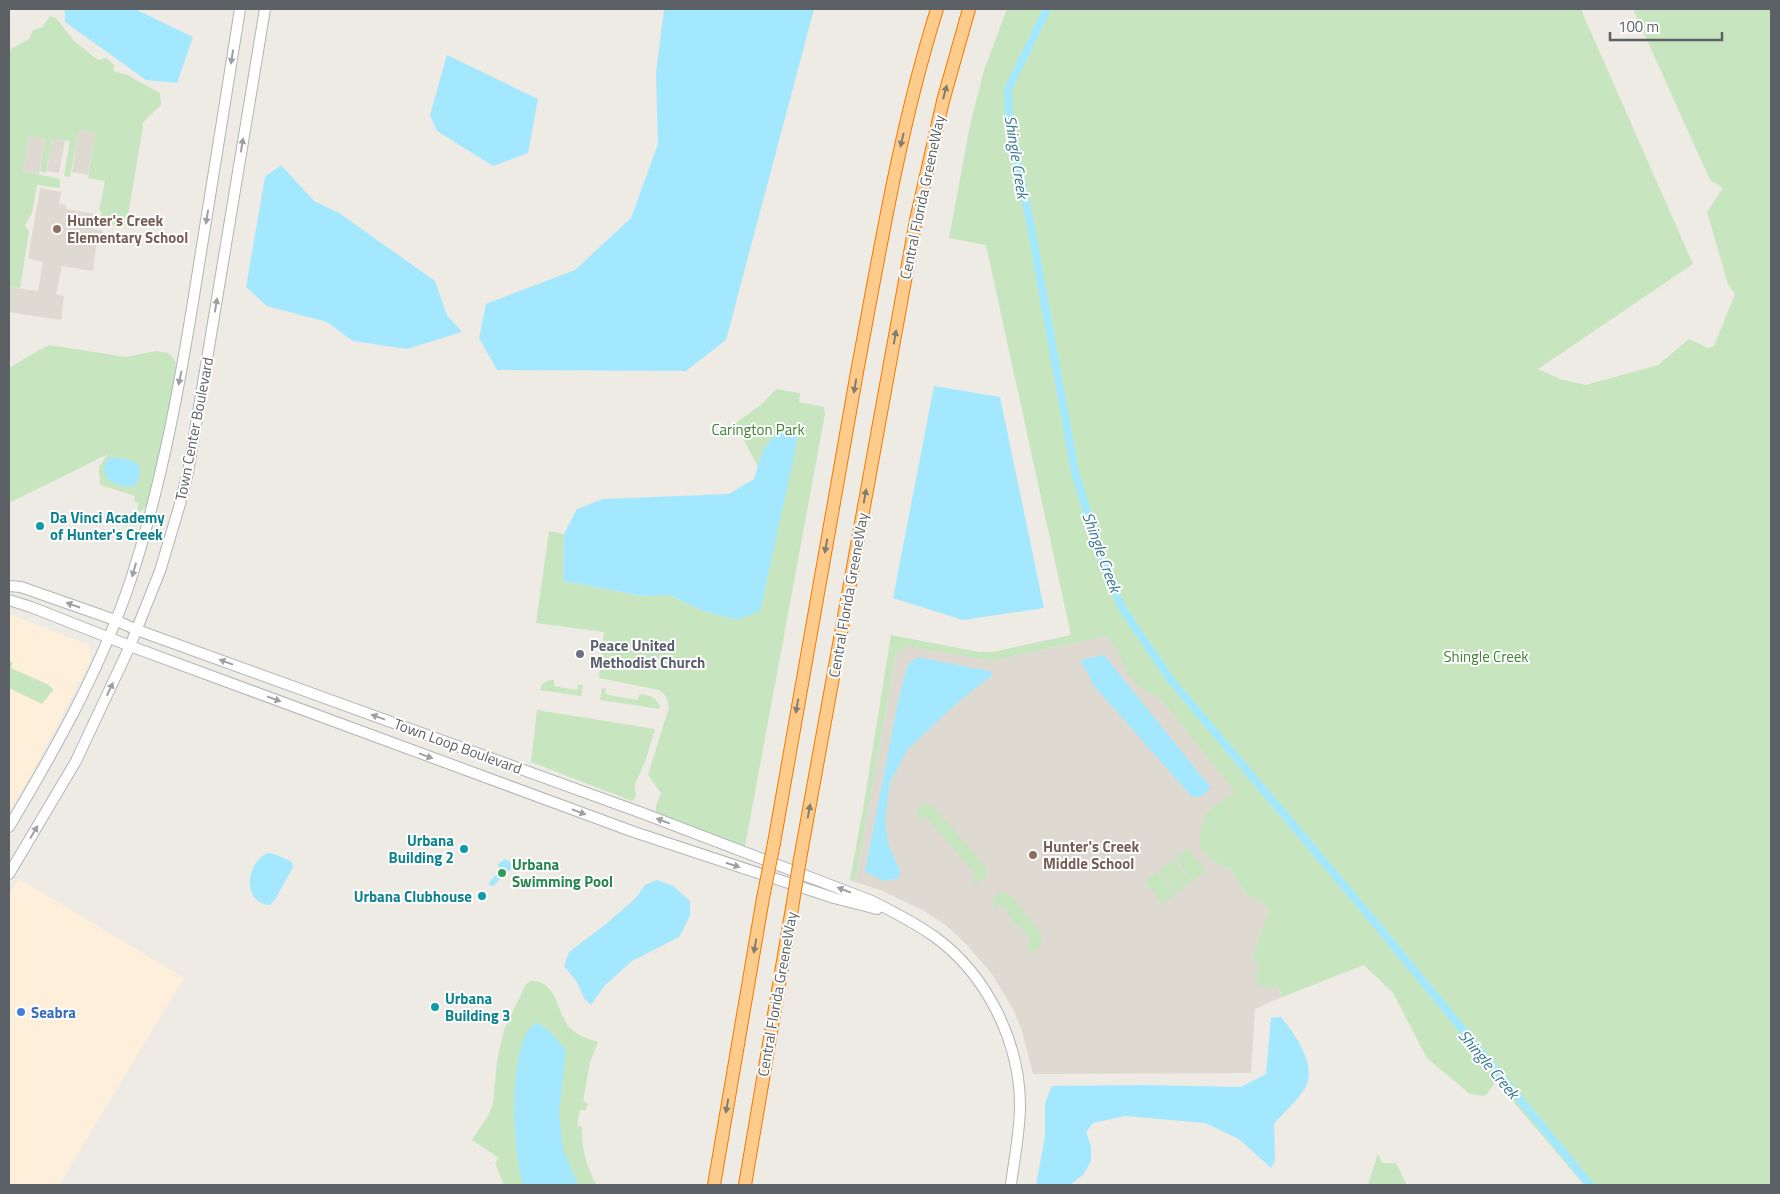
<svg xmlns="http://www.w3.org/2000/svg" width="1780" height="1194" font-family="'Titillium Web',sans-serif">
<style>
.commercial{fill:#feefda}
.education{fill:#dedad2}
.green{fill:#c7e6c0}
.water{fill:#a4e8ff}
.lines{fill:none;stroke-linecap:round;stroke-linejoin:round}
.canal{stroke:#a4e8ff;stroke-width:8}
.secondary-casing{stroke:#b0b5b9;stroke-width:12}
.highway-casing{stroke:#f27a01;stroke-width:14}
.secondary{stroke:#fff;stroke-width:10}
.highway{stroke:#fdcc8d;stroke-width:12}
.highway-bridge-casing{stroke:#f27a01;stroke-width:14;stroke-linecap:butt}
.highway-bridge{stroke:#fdcc8d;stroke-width:12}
.oneway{fill:#9da0a3}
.oneway2{fill:#847c6f}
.education-dot{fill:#8d6e63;stroke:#fff;stroke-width:2}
.culture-dot{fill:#0f9aa8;stroke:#fff;stroke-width:2}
.worship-dot{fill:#6b7280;stroke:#fff;stroke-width:2}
.leisure-dot{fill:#2e9e5b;stroke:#fff;stroke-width:2}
.shop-dot{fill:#3f7fe0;stroke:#fff;stroke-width:2}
.labels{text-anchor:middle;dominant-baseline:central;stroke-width:4;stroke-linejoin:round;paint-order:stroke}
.street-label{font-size:15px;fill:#5c6165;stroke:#fff}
.education-label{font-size:15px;font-weight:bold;fill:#785e54;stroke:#fff;text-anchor:start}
.park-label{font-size:15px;fill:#408334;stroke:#fff}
.culture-label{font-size:15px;font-weight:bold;fill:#0d838f;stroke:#fff;text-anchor:start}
.worship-label{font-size:15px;font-weight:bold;fill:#5b616d;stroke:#fff;text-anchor:start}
.leisure-label{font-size:15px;font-weight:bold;fill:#27864d;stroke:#fff;text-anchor:start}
.shop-label{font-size:15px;font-weight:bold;fill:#366cbe;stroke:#fff;text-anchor:start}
.water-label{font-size:16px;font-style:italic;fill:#387896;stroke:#fff}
</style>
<rect width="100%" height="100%" fill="#eeeae4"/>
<g class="commercial">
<path d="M9 614 89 645 91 660 31 775 9 811Z"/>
<path d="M18 878 184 978 59 1185H9V895Z"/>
</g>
<g class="education">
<path d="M79 130 95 133 88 175 72 172Z"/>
<path d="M29 136 45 139 39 174 23 171Z"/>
<path d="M52 138 65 141 59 173 47 171Z"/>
<path d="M40 188 61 192 59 204 66 205V209L96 214 93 229 101 230 103 233V236L97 240 93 271 62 266 56 294 64 296 61 320 9 312V287L38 291 43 262 28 258Z"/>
<path d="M1107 636 1157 695 1236 791 1207 812 1214 863 1229 868 1246 894 1258 900 1269 909 1252 957 1273 977 1282 997 1255 1009 1251 1073 1033 1074 1022 1031 1013 1009 992 974 966 944 947 926 926 912 883 891 855 882 896 654 908 646 992 661Z"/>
</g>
<g class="green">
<path d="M1007 9H1582V12L1693 264 1538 369 1560 379 1586 385 1658 365 1689 339 1708 348 1714 346 1735 294 1728 284 1707 212 1723 188 1710 180 1633 9H1771V1185H1584L1496 1081 1487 1094 1483 1096 1470 1094 1427 1058 1393 993 1364 965 1282 997 1278 987 1269 988 1258 985 1256 976 1259 964 1252 957 1269 909 1258 900 1246 894 1229 868 1214 863 1201 848 1199 834 1207 812 1235 791 1158 696C1124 687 1126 658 1107 636L992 661 908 646 896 654 855 882 850 880 864 803 891 635 979 652H992L1071 635 986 245 949 238 970 125 984 70Z"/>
<path d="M50 16 56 18 74 41 98 60 106 58 114 65 113 71 127 75 160 93 161 105 150 115 142 124 143 127 126 226 119 228 118 224 114 226 108 219 101 217 102 212 99 211 105 181 88 178 95 133 79 130 70 177 64 176 70 141 52 139 46 173 40 171 45 139 29 136 23 171 60 179V188L37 185 32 213 25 225 29 232 20 288 9 287V50L29 39 33 30 43 27Z"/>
<path d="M49 345 126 357 156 351 169 353 175 361 176 367C169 412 159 456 149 500 146 506 143 512 136 513L139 503 134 501 135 496 101 485 100 483 99 467 108 454 9 503V368L39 350Z"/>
<path d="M776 389 800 393 799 402 824 407 825 414 744 852 656 818V806L661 793 648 775 669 707 666 696 659 690 599 678 604 632 536 623 549 531 564 534 563 581 642 596 669 595 703 611 737 620 763 450 758 467 735 423 761 405Z"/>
<path d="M9 661 13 663 11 668 49 685V686L54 689 42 704 9 688Z"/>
<path d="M550 680H554V686L577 690 578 685H583L581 696 540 690 542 684Z"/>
<path d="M602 688H606L605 693 608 695 638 700 639 694C649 694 660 699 660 709L600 700Z"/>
<path d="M537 710 655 729 646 759 635 784C634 790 637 793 635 799L632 801 531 762Z"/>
<path d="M926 803 933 806 986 867 987 874 985 878 976 883 971 880 975 874 925 816 920 820C916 816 916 813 918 808Z"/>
<path d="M1188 848 1206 871 1192 881 1175 858Z"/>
<path d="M1173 860 1191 882 1177 893 1160 870Z"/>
<path d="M1158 871 1176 894 1162 904 1145 881Z"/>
<path d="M1003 892 1010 895 1041 933C1043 943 1040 947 1032 954L1027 946 1032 941 1017 924 1012 927 1010 926V924L1014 921 1000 904 995 908 994 907C991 899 996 894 1003 892Z"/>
<path d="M531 981C559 980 556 1016 572 1030 579 1036 589 1039 598 1042L590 1062 583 1102 588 1103 586 1110H580L577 1126 582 1127C581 1149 587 1166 596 1185H504L495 1163 499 1158 472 1140 489 1114 493 1104 497 1061 504 1030 526 984Z"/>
<path d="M1378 1153 1382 1163H1396L1407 1185H1368Z"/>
</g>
<g class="water">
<path d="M65 9H135L193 37 177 83 146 80 65 22Z"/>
<path d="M664 9H814L726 340 686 371 497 370 479 338 486 304 575 270 631 218 658 144 656 73Z"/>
<path d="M447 55 538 99 528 153 493 166 437 131 430 115Z"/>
<path d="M281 165 314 201 339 213 435 281 447 315 462 332 407 349 353 341 327 322 267 306 246 287 265 177Z"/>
<path d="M934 386 1000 397 1044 608 963 620 893 598Z"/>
<path d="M777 433H798L793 462 760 611 737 620 703 611 669 595 642 596 563 581 564 534 577 509 603 499 729 494 754 479 763 450Z"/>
<path d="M109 458C116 457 138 459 140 468 141 474 138 480 136 485 121 492 92 476 109 458Z"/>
<path d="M1104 655 1211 788 1202 796 1192 797 1095 687 1080 660Z"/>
<path d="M918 657 993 672 990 677 958 702 908 749 890 782 885 819 888 844 899 868 900 878 884 881 865 872 899 697 908 664Z"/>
<path d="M269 853 277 855 292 862 293 867 276 898 270 905C239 903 248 858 269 853Z"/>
<path d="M505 859 509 861 513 867 493 886H490L489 883 499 871 498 864Z"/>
<path d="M657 880 673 886 690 901V916L679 937 632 961 604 986 591 1005 584 998 577 982 564 966 569 952 606 924 635 899 645 885Z"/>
<path d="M1281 1017C1295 1034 1318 1066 1305 1088 1298 1100 1283 1113 1274 1124L1275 1161 1271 1168 1239 1139 1205 1123 1125 1116 1093 1123 1086 1132 1091 1146V1161L1084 1174 1070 1185H1036L1045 1136V1103L1052 1086 1143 1085 1241 1087 1266 1074 1271 1018Z"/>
<path d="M536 1022 551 1032 566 1051 559 1114 563 1149 578 1185H523C513 1149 509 1067 526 1034 528 1030 533 1026 536 1022Z"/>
</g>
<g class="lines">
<path class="canal" d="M1047 9 1008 89 1009 122 1030 222 1075 472 1101 558 1122 608 1170 679 1372 919 1590 1185"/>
<defs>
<g id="secondary">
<path d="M9 586 21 587 115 620 137 630 642 813 872 901C894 912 915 923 935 937 987 975 1020 1042 1020 1106 1020 1132 1014 1159 1011 1185"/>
<path d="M9 600 31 607 130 646 634 832 834 898 877 909"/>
<path d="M9 827C56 748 103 665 132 576 163 479 181 378 197 277 212 188 225 98 240 9"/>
<path d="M9 874 76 761 130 646 160 571 180 504 188 472 208 353 265 9"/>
</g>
<g id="highway">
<path d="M774 843C801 686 829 529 857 372 880 250 900 127 937 9"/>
<path d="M800 859 916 220 943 101 969 9"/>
<path d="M714 1185 763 898"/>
<path d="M745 1185 792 908"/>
</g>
</defs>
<use href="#secondary" class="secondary-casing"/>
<use href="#highway" class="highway-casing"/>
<use href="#secondary" class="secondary"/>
<use href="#highway" class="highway"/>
<defs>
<g id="highway-bridge">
<path d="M763 898 774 843"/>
<path d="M792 908 800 859"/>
</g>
</defs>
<use href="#highway-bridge" class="highway-bridge-casing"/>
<use href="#highway-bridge" class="highway-bridge"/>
</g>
<defs><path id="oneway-solid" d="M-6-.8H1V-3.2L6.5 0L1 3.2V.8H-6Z" transform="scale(1.25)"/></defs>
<g class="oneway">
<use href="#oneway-solid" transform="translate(232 57) rotate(99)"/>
<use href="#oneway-solid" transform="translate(242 145) rotate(-81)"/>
<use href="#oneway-solid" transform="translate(207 217) rotate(99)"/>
<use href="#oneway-solid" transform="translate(216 305) rotate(-81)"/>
<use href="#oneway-solid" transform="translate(180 378) rotate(102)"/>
<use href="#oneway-solid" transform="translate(134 570) rotate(106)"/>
<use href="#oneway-solid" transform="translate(73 605) rotate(-161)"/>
<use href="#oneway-solid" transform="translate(226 662) rotate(-160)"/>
<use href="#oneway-solid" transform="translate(110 689) rotate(-65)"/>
<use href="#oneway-solid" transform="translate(274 699) rotate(20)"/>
<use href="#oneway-solid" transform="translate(378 717) rotate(-160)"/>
<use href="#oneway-solid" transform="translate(426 756) rotate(20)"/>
<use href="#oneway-solid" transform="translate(579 812) rotate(20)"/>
<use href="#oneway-solid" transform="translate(663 821) rotate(-159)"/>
<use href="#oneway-solid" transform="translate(34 832) rotate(-59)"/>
<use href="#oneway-solid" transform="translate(733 865) rotate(18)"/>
<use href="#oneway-solid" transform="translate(844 890) rotate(-159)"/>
</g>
<g class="oneway2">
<use href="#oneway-solid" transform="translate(945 92) rotate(-75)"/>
<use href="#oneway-solid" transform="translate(902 140) rotate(103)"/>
<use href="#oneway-solid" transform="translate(895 337) rotate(-80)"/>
<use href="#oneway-solid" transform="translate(855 386) rotate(100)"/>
<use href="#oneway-solid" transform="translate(865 496) rotate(-80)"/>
<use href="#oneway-solid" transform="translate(826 546) rotate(100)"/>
<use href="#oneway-solid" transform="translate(797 706) rotate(100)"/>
<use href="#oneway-solid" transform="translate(809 811) rotate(-80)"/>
<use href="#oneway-solid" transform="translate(755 946) rotate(100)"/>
<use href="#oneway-solid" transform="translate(727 1106) rotate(100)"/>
</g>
<g class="education-dot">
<circle cx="57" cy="229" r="5"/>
<circle cx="1033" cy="855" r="5"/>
</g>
<g class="culture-dot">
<circle cx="40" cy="526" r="5"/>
<circle cx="464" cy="849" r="5"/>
<circle cx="482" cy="896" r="5"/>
<circle cx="435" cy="1007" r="5"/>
</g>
<circle class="worship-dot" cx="580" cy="654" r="5"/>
<circle class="leisure-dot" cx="502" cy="873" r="5"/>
<circle class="shop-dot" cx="21" cy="1012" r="5"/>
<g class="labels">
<g class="street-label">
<text transform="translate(922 197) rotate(-78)">Central Florida GreeneWay</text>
<text transform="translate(194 429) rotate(-79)">Town Center Boulevard</text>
<text transform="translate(848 595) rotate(-80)">Central Florida GreeneWay</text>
<text transform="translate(458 746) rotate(20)">Town Loop Boulevard</text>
<text transform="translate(777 994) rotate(-80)">Central Florida GreeneWay</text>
</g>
<g class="education-label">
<text x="67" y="220">Hunter's Creek<tspan x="67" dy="17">Elementary School</tspan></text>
<text x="1043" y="846">Hunter's Creek<tspan x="1043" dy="17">Middle School</tspan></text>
</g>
<g class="park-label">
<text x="758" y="429">Carington Park</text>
<text x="1486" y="656">Shingle Creek</text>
</g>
<g class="culture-label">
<text x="50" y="517">Da Vinci Academy<tspan x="50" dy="17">of Hunter's Creek</tspan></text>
<text x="454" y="840" text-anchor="end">Urbana<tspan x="454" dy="17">Building 2</tspan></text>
<text x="472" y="896" text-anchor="end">Urbana Clubhouse</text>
<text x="445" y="998">Urbana<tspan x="445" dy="17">Building 3</tspan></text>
</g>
<g class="worship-label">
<text x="590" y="645">Peace United<tspan x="590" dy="17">Methodist Church</tspan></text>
</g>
<g class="leisure-label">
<text x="512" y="864">Urbana<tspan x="512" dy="17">Swimming Pool</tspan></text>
</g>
<g class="shop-label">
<text x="31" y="1012">Seabra</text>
</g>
<g class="water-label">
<text transform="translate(1017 157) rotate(81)">Shingle Creek</text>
<text transform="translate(1102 552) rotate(70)">Shingle Creek</text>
<text transform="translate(1489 1064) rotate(50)">Shingle Creek</text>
</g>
</g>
<rect width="1780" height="1194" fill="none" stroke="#5c6165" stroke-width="20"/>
<path d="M1610 32v8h112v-8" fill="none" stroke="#5c6165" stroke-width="2.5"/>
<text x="1618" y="32" font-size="15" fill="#5c6165" stroke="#ffffff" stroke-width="4" paint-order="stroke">100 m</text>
</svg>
